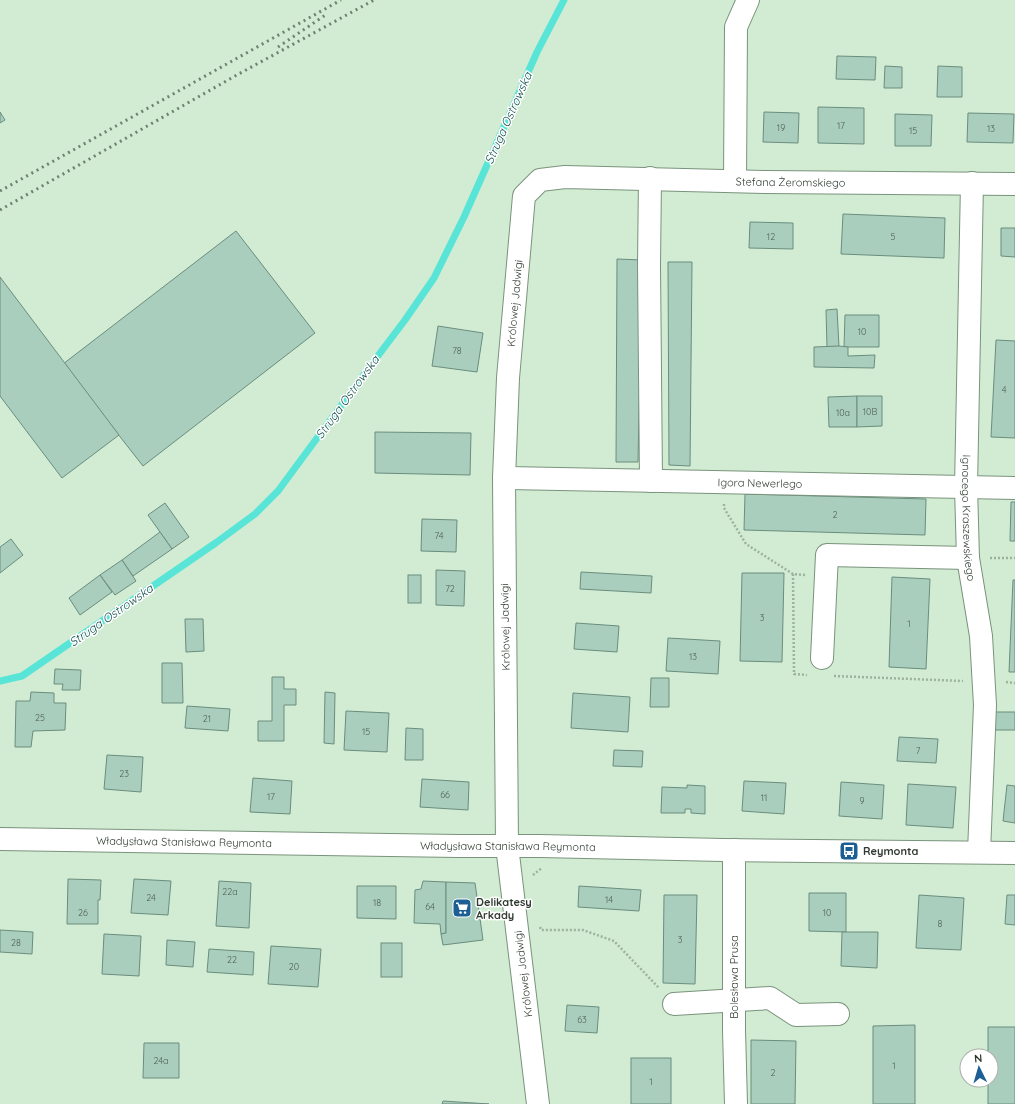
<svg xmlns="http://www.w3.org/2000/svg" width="1015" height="1104" font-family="Quicksand,sans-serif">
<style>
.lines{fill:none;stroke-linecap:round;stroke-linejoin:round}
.stream{stroke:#58e4d7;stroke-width:7}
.building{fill:#a9cebe;stroke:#6a8d7e}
.minor-casing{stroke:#7a937c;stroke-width:24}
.path{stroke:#9db29d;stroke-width:2.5;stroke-dasharray:2 2;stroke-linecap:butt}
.minor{stroke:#fff;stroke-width:22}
.rail{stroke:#708171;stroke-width:3;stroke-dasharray:2 4;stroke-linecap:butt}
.labels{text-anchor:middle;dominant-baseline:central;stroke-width:3;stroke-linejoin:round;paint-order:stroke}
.number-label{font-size:9px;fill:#4e5f54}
.street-label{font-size:11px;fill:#303a30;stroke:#fff}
.poi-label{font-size:11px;font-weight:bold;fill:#303a30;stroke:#fff;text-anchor:start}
.water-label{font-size:12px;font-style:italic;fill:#114e49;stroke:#fff}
</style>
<rect width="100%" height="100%" fill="#d1ecd2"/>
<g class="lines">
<path class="stream" d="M0 681 22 676 217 542 255 514 278 491 368 369 405 320 434 278 464 217 537 52 564 0"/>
</g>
<g class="building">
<path d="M837 56 876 57 875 80 836 79Z"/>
<path d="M885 66 902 67V88H884Z"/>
<path d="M938 66 962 67V97H937Z"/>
<path d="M818 107 864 108V144L818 143Z"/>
<path d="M0 112 5 120 0 123Z"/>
<path d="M764 112 799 113 798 143 763 142Z"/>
<path d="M968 113 1014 114 1013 143 967 142Z"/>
<path d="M895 114 932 115 931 146H895Z"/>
<path d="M843 214 945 218 944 258 841 254Z"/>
<path d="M750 222 793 223V249L749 248Z"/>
<path d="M1001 228H1015V257L1001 256Z"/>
<path d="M236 231 315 333 143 466 63 364Z"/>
<path d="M617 259 642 260 638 462H616Z"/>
<path d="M668 262H692L690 466 669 465Z"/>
<path d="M0 277 119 435 62 478 0 396Z"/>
<path d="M837 309 839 347H827L826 310Z"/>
<path d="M845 315H879V347H844Z"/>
<path d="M438 326 483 333 477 372 432 366Z"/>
<path d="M996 340 1015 341V438L991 437Z"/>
<path d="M839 346 848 347V356L875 355 874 368 814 367V347Z"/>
<path d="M857 396V427H829L828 397Z"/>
<path d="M857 396H882V426L857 427Z"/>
<path d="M375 432 471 433 470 475 375 473Z"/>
<path d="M745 494 926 499 925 535 744 530Z"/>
<path d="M1011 502H1015V541H1010Z"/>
<path d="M165 503 189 537 172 549 148 515Z"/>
<path d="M422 519 457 520 456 552 421 551Z"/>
<path d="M160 532 172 549 133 576 122 560Z"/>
<path d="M11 539 23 555 0 573V547Z"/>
<path d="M122 560 136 581 115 595 100 575Z"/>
<path d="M436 570 465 571 464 606 436 605Z"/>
<path d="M581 572 652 576 651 593 580 589Z"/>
<path d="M742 573H784L782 662 740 661Z"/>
<path d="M100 575 112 592 80 615 69 598Z"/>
<rect x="408" y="575" width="13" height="28"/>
<path d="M892 577 930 579 926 669 889 667Z"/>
<path d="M1013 580H1015V672H1009Z"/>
<path d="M185 619H203L204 651 186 652Z"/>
<path d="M576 623 619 626 617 652 574 649Z"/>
<path d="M668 638 720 641 718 674 666 671Z"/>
<path d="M162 663H182L183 703H162Z"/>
<path d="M55 669 81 670 80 690H62L63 684H54Z"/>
<path d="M272 677H284V689H296V705H284V741H258V721H272Z"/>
<path d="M651 678H669V707H650Z"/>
<path d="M31 692 54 693V703H66L65 730 33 731 31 747H15L16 701H30Z"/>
<path d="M325 692 335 693 334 744 324 743Z"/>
<path d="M573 693 630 697 628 732 571 728Z"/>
<path d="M187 706 230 709 228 731 185 728Z"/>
<path d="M346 711 389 713 387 752 344 750Z"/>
<rect x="994" y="712" width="21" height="18"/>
<path d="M406 728 423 729V760H405Z"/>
<path d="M899 737 938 739 936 763 897 761Z"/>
<path d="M614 750 643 751 642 767 613 766Z"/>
<path d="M107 755 143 757 141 792 104 789Z"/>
<path d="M253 778 292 781 290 814 250 812Z"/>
<path d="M422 779 469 782 468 810 420 807Z"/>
<path d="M744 781 786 783 784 814 742 811Z"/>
<path d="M841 782 884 785 882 819 839 816Z"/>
<path d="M908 784 956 787 953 828 906 825Z"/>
<path d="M687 785 705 786V814L691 813V809H685V813H661L662 787 687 788Z"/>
<path d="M1007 785 1015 786V823L1003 821Z"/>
<path d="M68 879 101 880 100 900H98V924H67Z"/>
<path d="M134 879 171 881 168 915 131 913Z"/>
<path d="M219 881 251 883 249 928 216 926Z"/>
<path d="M423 881 446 882V933L441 934 440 924 414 923 415 890 421 889Z"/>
<path d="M446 882 475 883 483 940 443 945 441 934 446 933Z"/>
<path d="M357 886H396V919L357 918Z"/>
<path d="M579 886 641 890 639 911 578 907Z"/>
<path d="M809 893H846V932L809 931Z"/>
<path d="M664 895H697L695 984 663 983Z"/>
<path d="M919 895 964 898 961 950 916 948Z"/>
<path d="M1007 895H1015V925L1005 924Z"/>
<path d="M0 930 33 932 32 954 0 952Z"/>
<path d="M842 932H878L877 968 841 966Z"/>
<path d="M104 934 141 936 139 976 102 974Z"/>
<path d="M167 940 195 942 193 967 166 965Z"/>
<rect x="381" y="943" width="21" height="34"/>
<path d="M271 946 321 949 318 987 268 984Z"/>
<path d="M209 949 254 952 253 975 207 972Z"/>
<path d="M567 1005 599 1007 597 1033 565 1031Z"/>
<path d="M915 1025V1104H873V1026Z"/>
<path d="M988 1027H1015V1104H988V1080H991V1056H988Z"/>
<path d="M751 1040 796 1041 795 1104H751Z"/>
<path d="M144 1043H179V1078H143Z"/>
<rect x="631" y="1058" width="40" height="46"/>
<path d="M443 1101 489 1104H442Z"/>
</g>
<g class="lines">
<defs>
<g id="minor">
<path d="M650 178 649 265 651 481"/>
<path d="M735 181 736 27 748 0"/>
<path id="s1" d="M972 183 966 487 968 558 981 636 985 705 979 852"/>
<path id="s2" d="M504 478 1015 488"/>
<path d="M822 658 827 555 968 558"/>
<path id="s3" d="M0 839 458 846H540L723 850 1015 853"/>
<path d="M734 850V1030L736 1104"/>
<path d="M674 1004 770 998 796 1015 838 1014"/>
<path id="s4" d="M538 1104 507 846 504 478 508 378 524 196 540 180 565 177 765 182 1015 184"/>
</g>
</defs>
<use href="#minor" class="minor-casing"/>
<g class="path">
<path d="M724 504V508L746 544 793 574 805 575"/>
<path d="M990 558H1015"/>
<path d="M793 574 794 674 807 675"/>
<path d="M834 676 963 681"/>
<path d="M1006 682 1015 683"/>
<path d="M533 875 542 868"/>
<path d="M540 927 541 930H583L614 941 659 988"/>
</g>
<use href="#minor" class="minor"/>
<g class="rail">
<path d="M278 47 327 14"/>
<path d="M0 191 341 0"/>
<path d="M0 210 235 76 374 0"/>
</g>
</g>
<defs>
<symbol id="bus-square" viewBox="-11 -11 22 22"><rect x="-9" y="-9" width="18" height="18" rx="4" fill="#1c5f94" stroke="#fff"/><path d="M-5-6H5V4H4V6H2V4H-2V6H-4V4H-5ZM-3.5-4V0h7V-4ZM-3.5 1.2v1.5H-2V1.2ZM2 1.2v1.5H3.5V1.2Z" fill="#fff"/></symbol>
<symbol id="supermarket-square" viewBox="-11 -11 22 22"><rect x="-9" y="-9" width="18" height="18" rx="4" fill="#1c5f94" stroke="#fff"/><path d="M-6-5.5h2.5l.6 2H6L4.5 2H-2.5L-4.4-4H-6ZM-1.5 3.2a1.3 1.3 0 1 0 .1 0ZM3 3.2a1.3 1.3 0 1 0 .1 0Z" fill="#fff"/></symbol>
</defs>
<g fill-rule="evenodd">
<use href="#bus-square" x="838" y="840" width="22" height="22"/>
<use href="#supermarket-square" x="451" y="897" width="22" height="22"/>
</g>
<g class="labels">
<g class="number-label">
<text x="841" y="125">17</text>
<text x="781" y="127">19</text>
<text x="991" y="128">13</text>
<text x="913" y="130">15</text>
<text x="771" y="236">12</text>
<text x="893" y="236">5</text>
<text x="862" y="331">10</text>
<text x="457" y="350">78</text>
<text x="1004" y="389">4</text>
<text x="870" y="411">10B</text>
<text x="843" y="412">10a</text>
<text x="835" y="514">2</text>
<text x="439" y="535">74</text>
<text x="450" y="588">72</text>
<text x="762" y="617">3</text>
<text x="909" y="623">1</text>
<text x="693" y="656">13</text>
<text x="40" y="717">25</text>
<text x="207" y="718">21</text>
<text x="366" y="731">15</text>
<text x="918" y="750">7</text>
<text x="124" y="773">23</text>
<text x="445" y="794">66</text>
<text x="271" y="796">17</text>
<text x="764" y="797">11</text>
<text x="862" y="800">9</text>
<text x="230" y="891">22a</text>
<text x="151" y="897">24</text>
<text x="609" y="899">14</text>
<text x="377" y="902">18</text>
<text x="430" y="906">64</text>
<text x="83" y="912">26</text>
<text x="827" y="912">10</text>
<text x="940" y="923">8</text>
<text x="680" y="939">3</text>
<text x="16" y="942">28</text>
<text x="232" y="959">22</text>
<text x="294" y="966">20</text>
<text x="582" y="1019">63</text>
<text x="161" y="1060">24a</text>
<text x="894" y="1065">1</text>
<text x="773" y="1072">2</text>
<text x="651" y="1081">1</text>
</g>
<g class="street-label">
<text stroke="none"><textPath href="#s4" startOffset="1184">Stefana Żeromskiego</textPath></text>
<text stroke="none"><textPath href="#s4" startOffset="803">Królowej Jadwigi</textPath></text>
<text stroke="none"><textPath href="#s2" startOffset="256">Igora Newerlego</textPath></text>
<text stroke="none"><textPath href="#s1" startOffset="335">Ignacego Kraszewskiego</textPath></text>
<text transform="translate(505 627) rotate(-91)">Królowej Jadwigi</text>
<text stroke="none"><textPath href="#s3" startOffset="184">Władysława Stanisława Reymonta</textPath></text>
<text stroke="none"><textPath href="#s3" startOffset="508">Władysława Stanisława Reymonta</textPath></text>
<text transform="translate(523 974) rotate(-97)">Królowej Jadwigi</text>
<text transform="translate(734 977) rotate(-90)">Bolesława Prusa</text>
</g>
<g class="poi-label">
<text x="863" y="851">Reymonta</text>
<text x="476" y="902">Delikatesy<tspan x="476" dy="13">Arkady</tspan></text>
</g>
<g class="water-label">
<text transform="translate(508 118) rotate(-66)">Struga Ostrowska</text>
<text transform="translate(347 397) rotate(-54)">Struga Ostrowska</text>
<text transform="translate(111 615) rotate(-35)">Struga Ostrowska</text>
</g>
</g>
<g transform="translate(979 1068) rotate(355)"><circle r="19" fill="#ffffff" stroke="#acb0ac"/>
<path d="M0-3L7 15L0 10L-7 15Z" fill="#1c5f94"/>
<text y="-6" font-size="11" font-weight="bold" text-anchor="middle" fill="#303a30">N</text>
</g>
</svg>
